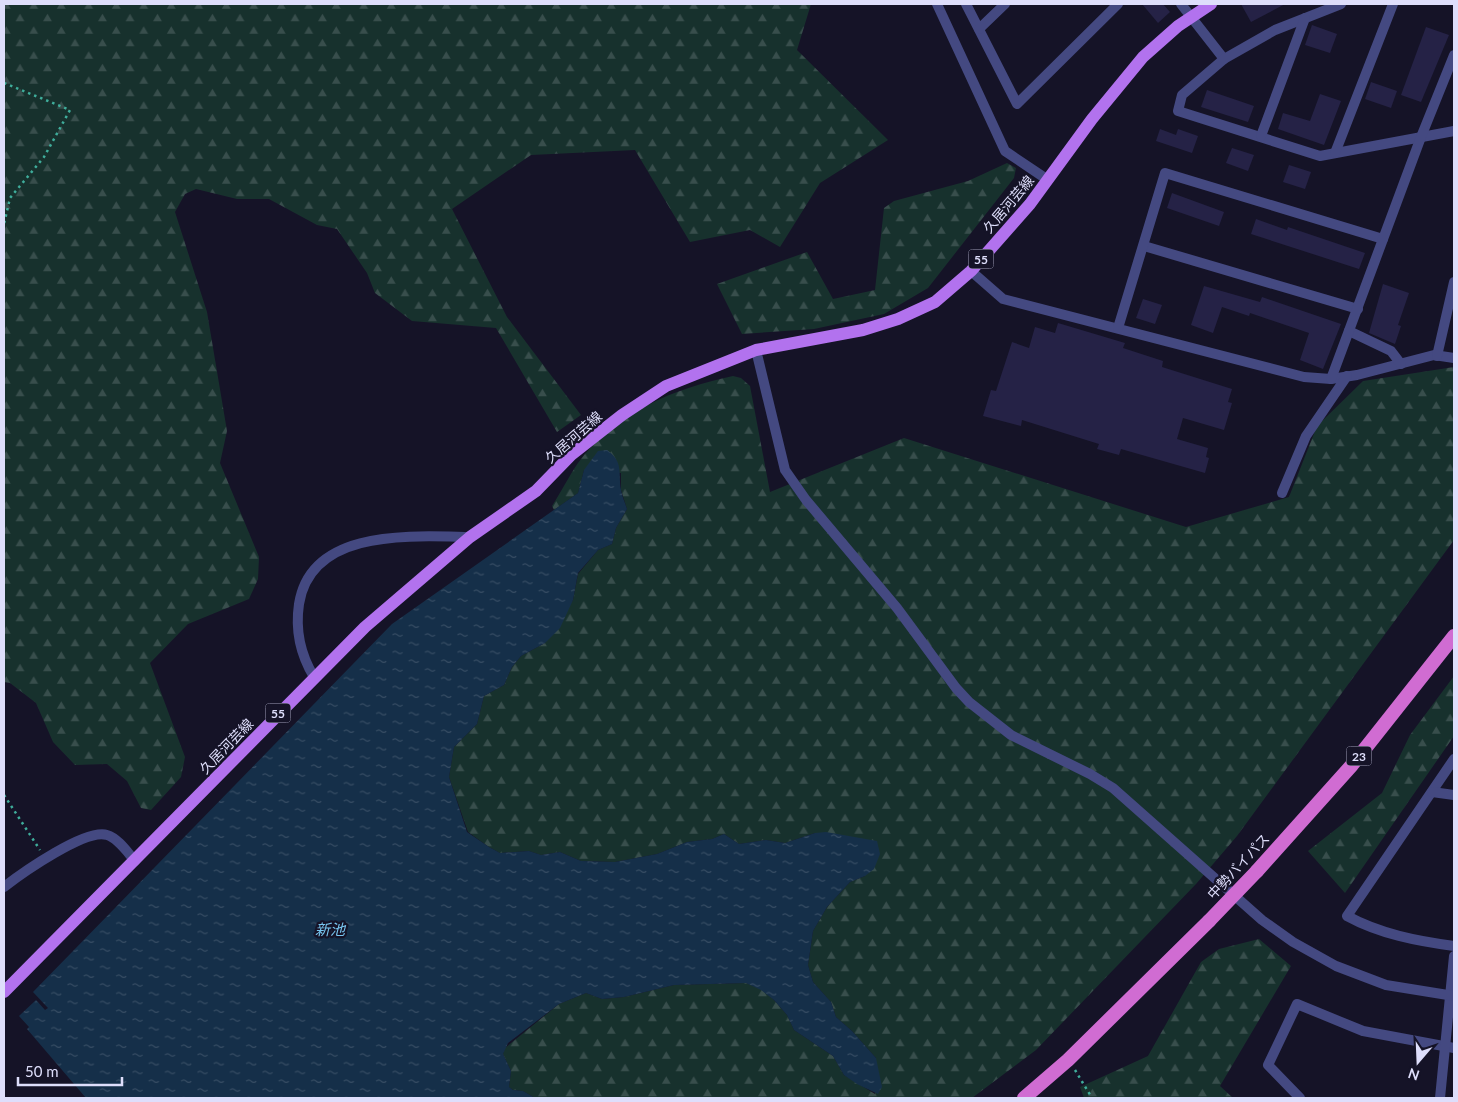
<svg xmlns="http://www.w3.org/2000/svg" width="1458" height="1102" font-family="Lato,'Noto Sans JP',sans-serif">
<style>
.forest{fill:url(#forest-firs)}
.water{fill:url(#water-ripples)}
.building{fill:#252246}
.lines{fill:none;stroke-linecap:round;stroke-linejoin:round}
.path{stroke:#3fad9b;stroke-width:2.5;stroke-dasharray:2.5 4;stroke-linecap:butt}
.minor{stroke:#444981;stroke-width:10}
.tertiary{stroke:#444981;stroke-width:10}
.primary{stroke:#b272ee;stroke-width:12}
.trunk{stroke:#d06cd2;stroke-width:14}
.trunk-bridge{stroke:#d06cd2;stroke-width:14}
.labels{text-anchor:middle;dominant-baseline:central;stroke-width:4.5;stroke-linejoin:round;paint-order:stroke}
.shield{fill:#151327;stroke:#a2a1bb;stroke-width:1}
.shield-label{font-size:12px;font-weight:bold;fill:#dedefb}
.street-label{font-size:14px;fill:#dedefb;stroke:#151327}
.water-label{font-size:15px;font-style:italic;fill:#78c5ef;stroke:#151327}
</style>
<defs>
<pattern id="forest-firs" width="22" height="20" patternUnits="userSpaceOnUse" patternTransform="scale(1.25)"><rect width="22" height="20" fill="#17312d"/><path d="M5 1l3.5 6h-7zM16 11l3.5 6h-7z" fill="#384e4c"/></pattern>
<pattern id="water-ripples" width="26" height="14" patternUnits="userSpaceOnUse" patternTransform="scale(1.25)"><rect width="26" height="14" fill="#152f49"/><path d="M2 4q2-2 4 0t4 0M15 11q2-2 4 0t4 0" fill="none" stroke="#374d64"/></pattern>
</defs>
<rect width="100%" height="100%" fill="#151327"/>
<g class="forest">
<path d="M4 4H811L797 50 888 140 820 183 780 247 750 230 690 242 635 150 531 155 452 209 507 317 581 415 557 432 496 328 412 321 375 293 367 273 337 229 317 225 269 199H237L196 189 185 194 175 212 207 312 227 431 220 463 259 557 258 579 249 599 188 624 150 663 185 757 181 777 151 810 141 808 127 781 107 764 75 765 53 742 36 703 10 683 4 682Z"/>
<path d="M1007 163 1016 168 1014 178 928 288 884 314 814 329 742 334 717 284 807 252 833 299 875 290 884 208 894 201 968 181Z"/>
<path d="M1454 367V540L1237 836 1196 884 1036 1050 972 1098H535L523 1091 513 1090 509 1087 511 1071 503 1054 505 1048 559 1004 586 993 602 999 624 997 674 985 746 983 761 989 774 1000 787 1015 794 1030 833 1056 844 1075 875 1094 876 1058 852 1031 836 1017 831 1002 813 982 808 965 813 931 827 907 850 882 865 876 815 833 785 843 766 840 739 844 724 834 712 839 687 842 657 854 615 862 581 861 560 852 541 855 529 851 500 853 489 847 468 832 449 777 454 747 477 724 484 696 504 685 512 667 521 656 545 643 573 600 578 574 598 550 612 544 616 528 627 509 621 490V473L584 470 578 493 554 510 552 506C561 492 569 476 578 463 614 413 675 388 733 376L741 378 750 386 770 492 904 438 1186 527 1289 497 1317 426 1363 381Z"/>
<path d="M1454 676V736L1345 893 1308 851 1382 793 1410 735Z"/>
<path d="M1259 939 1291 966 1220 1086 1233 1098H1084L1080 1087 1148 1056 1201 962 1219 949Z"/>
</g>
<path class="water" d="M607 450C624 462 618 473 621 490 622 496 625 503 627 509L616 528 612 544 598 550 578 573 573 600 560 628 545 643 521 656 512 667 504 685 484 696 477 724 454 747 449 777 467 832 489 847 500 853 529 851 541 855 560 852 581 861 615 862 657 854 687 842 712 839 724 834 739 844 766 840 785 843 815 833 826 832 877 841 880 854 874 869 865 876 850 882 827 907 813 931 808 965 813 982 831 1002 836 1017 852 1031 876 1058 882 1087 878 1094 857 1084 844 1075 833 1056 794 1030 787 1015 774 1000 761 990 746 983 674 985 624 997 602 999 586 993 559 1004 508 1043 503 1054 511 1071 509 1087 513 1090 523 1091 535 1098H86L27 1029 29 1027 19 1016 36 1000 45 1010 48 1008 33 992 392 624 578 493 584 470 598 451Z"/>
<g class="building">
<path d="M1142 4H1163L1170 12 1158 23Z"/>
<path d="M1241 4H1285L1251 22Z"/>
<path d="M1312 25 1337 34 1330 53 1305 45Z"/>
<path d="M1426 27 1449 35 1421 102 1401 95Z"/>
<path d="M1371 82 1397 91 1391 108 1365 99Z"/>
<path d="M1207 90 1254 106 1248 122 1201 107Z"/>
<path d="M1320 94 1341 101 1324 145 1278 129 1283 113 1310 121Z"/>
<path d="M1160 129 1176 135 1178 129 1198 136 1192 153 1156 141Z"/>
<path d="M1232 148 1254 155 1248 171 1226 163Z"/>
<path d="M1289 165 1311 172 1305 189 1283 182Z"/>
<path d="M1172 193 1224 212 1219 226 1167 208Z"/>
<path d="M1256 219 1287 230 1288 227 1365 253 1359 269 1251 234Z"/>
<path d="M1383 284 1409 293 1398 325 1401 326 1395 344 1369 333Z"/>
<path d="M1204 286 1260 302 1262 297 1341 324 1323 369 1300 360 1309 333 1250 313 1249 316 1222 307 1213 333 1191 325Z"/>
<path d="M1143 299 1162 305 1155 324 1136 318Z"/>
<path d="M1058 323 1125 343 1123 348 1163 361 1162 367 1232 389 1228 402 1232 403 1224 430 1183 418 1177 439 1208 448 1206 457 1209 458 1205 473 1121 449 1119 455 1097 449 1099 444 1022 420 1021 426 983 416 991 390 996 391 1012 342 1029 348 1035 327 1055 333Z"/>
</g>
<g class="lines">
<g class="path">
<path d="M4 83 70 110 44 157 10 198 4 224"/>
<path d="M4 795 40 850"/>
<path d="M1075 1070 1092 1098"/>
</g>
<g class="minor">
<path d="M937 4 1005 151 1048 180"/>
<path d="M966 4 1017 104 1118 4"/>
<path d="M1181 4 1224 59"/>
<path d="M1341 4 1275 30 1224 59 1182 95 1178 111 1320 156 1454 131"/>
<path d="M979 29 1005 4"/>
<path d="M1261 136 1305 18"/>
<path d="M1335 153 1393 4"/>
<path d="M1144 246 1358 309"/>
<path d="M971 271 1003 299 1304 377 1331 379 1357 375 1434 355 1454 358"/>
<path d="M1118 328 1165 173 1383 239"/>
<path d="M1349 331 1391 351 1401 364"/>
<path d="M1437 356 1454 282"/>
<path d="M1331 379 1421 137 1454 55"/>
<path d="M1282 493 1306 436 1347 376"/>
<path d="M1454 759 1347 916C1380 934 1417 941 1454 946"/>
<path d="M1432 792 1454 795"/>
<path d="M4 887C22 873 86 828 107 835 118 838 128 853 135 861"/>
<path d="M1300 1098 1268 1065 1297 1004 1363 1031 1454 1048"/>
<path d="M1440 1098 1454 956"/>
</g>
<g class="tertiary">
<path d="M756 350 785 470 806 500 897 608 956 688 969 702 1011 735 1090 774 1113 788 1262 920 1293 942 1336 966 1386 985 1454 996"/>
<path d="M314 677C300 654 295 631 299 604 311 528 412 536 470 537"/>
</g>
<path class="primary" d="M4 992 365 627 470 537 536 491 571 455 622 415 666 386 756 350 863 330 898 319 935 302 971 271 1030 204 1092 119 1143 57 1178 26 1211 4"/>
<g class="trunk">
<path d="M1257 871 1352 765 1454 636"/>
<path d="M1024 1098 1068 1060 1209 921"/>
</g>
<path class="trunk-bridge" d="M1209 921 1257 871"/>
</g>
<g class="labels">
<g class="shield">
<rect x="968.5" y="249.5" width="25" height="19" rx="4"/>
<rect x="265.5" y="703.5" width="25" height="19" rx="4"/>
<rect x="1346.5" y="746.5" width="25" height="19" rx="4"/>
</g>
<g class="shield-label">
<text x="981" y="259">55</text>
<text x="278" y="713">55</text>
<text x="1359" y="756">23</text>
</g>
<g class="street-label">
<text transform="translate(1008 204) rotate(-50)">久居河芸線</text>
<text transform="translate(573 437) rotate(-41)">久居河芸線</text>
<text transform="translate(226 746) rotate(-46)">久居河芸線</text>
<text transform="translate(1238 866) rotate(-47)">中勢バイパス</text>
</g>
<g class="water-label">
<text x="330" y="929">新池</text>
</g>
</g>
<rect width="1458" height="1102" fill="none" stroke="#dedefb" stroke-width="10"/>
<g transform="translate(1418 1062) rotate(199)" stroke="#151327" stroke-width="4" paint-order="stroke">
<path d="M0-4L9 19L0 12L-9 19Z" fill="#dedefb"/>
<text y="-8" font-size="14" font-weight="bold" text-anchor="middle" fill="#dedefb">N</text>
</g>
<path d="M18 1077v8h104v-8" fill="none" stroke="#dedefb" stroke-width="2.5"/>
<text x="25" y="1077" font-size="15" fill="#dedefb" stroke="#151327" stroke-width="4" paint-order="stroke">50 m</text>
</svg>
